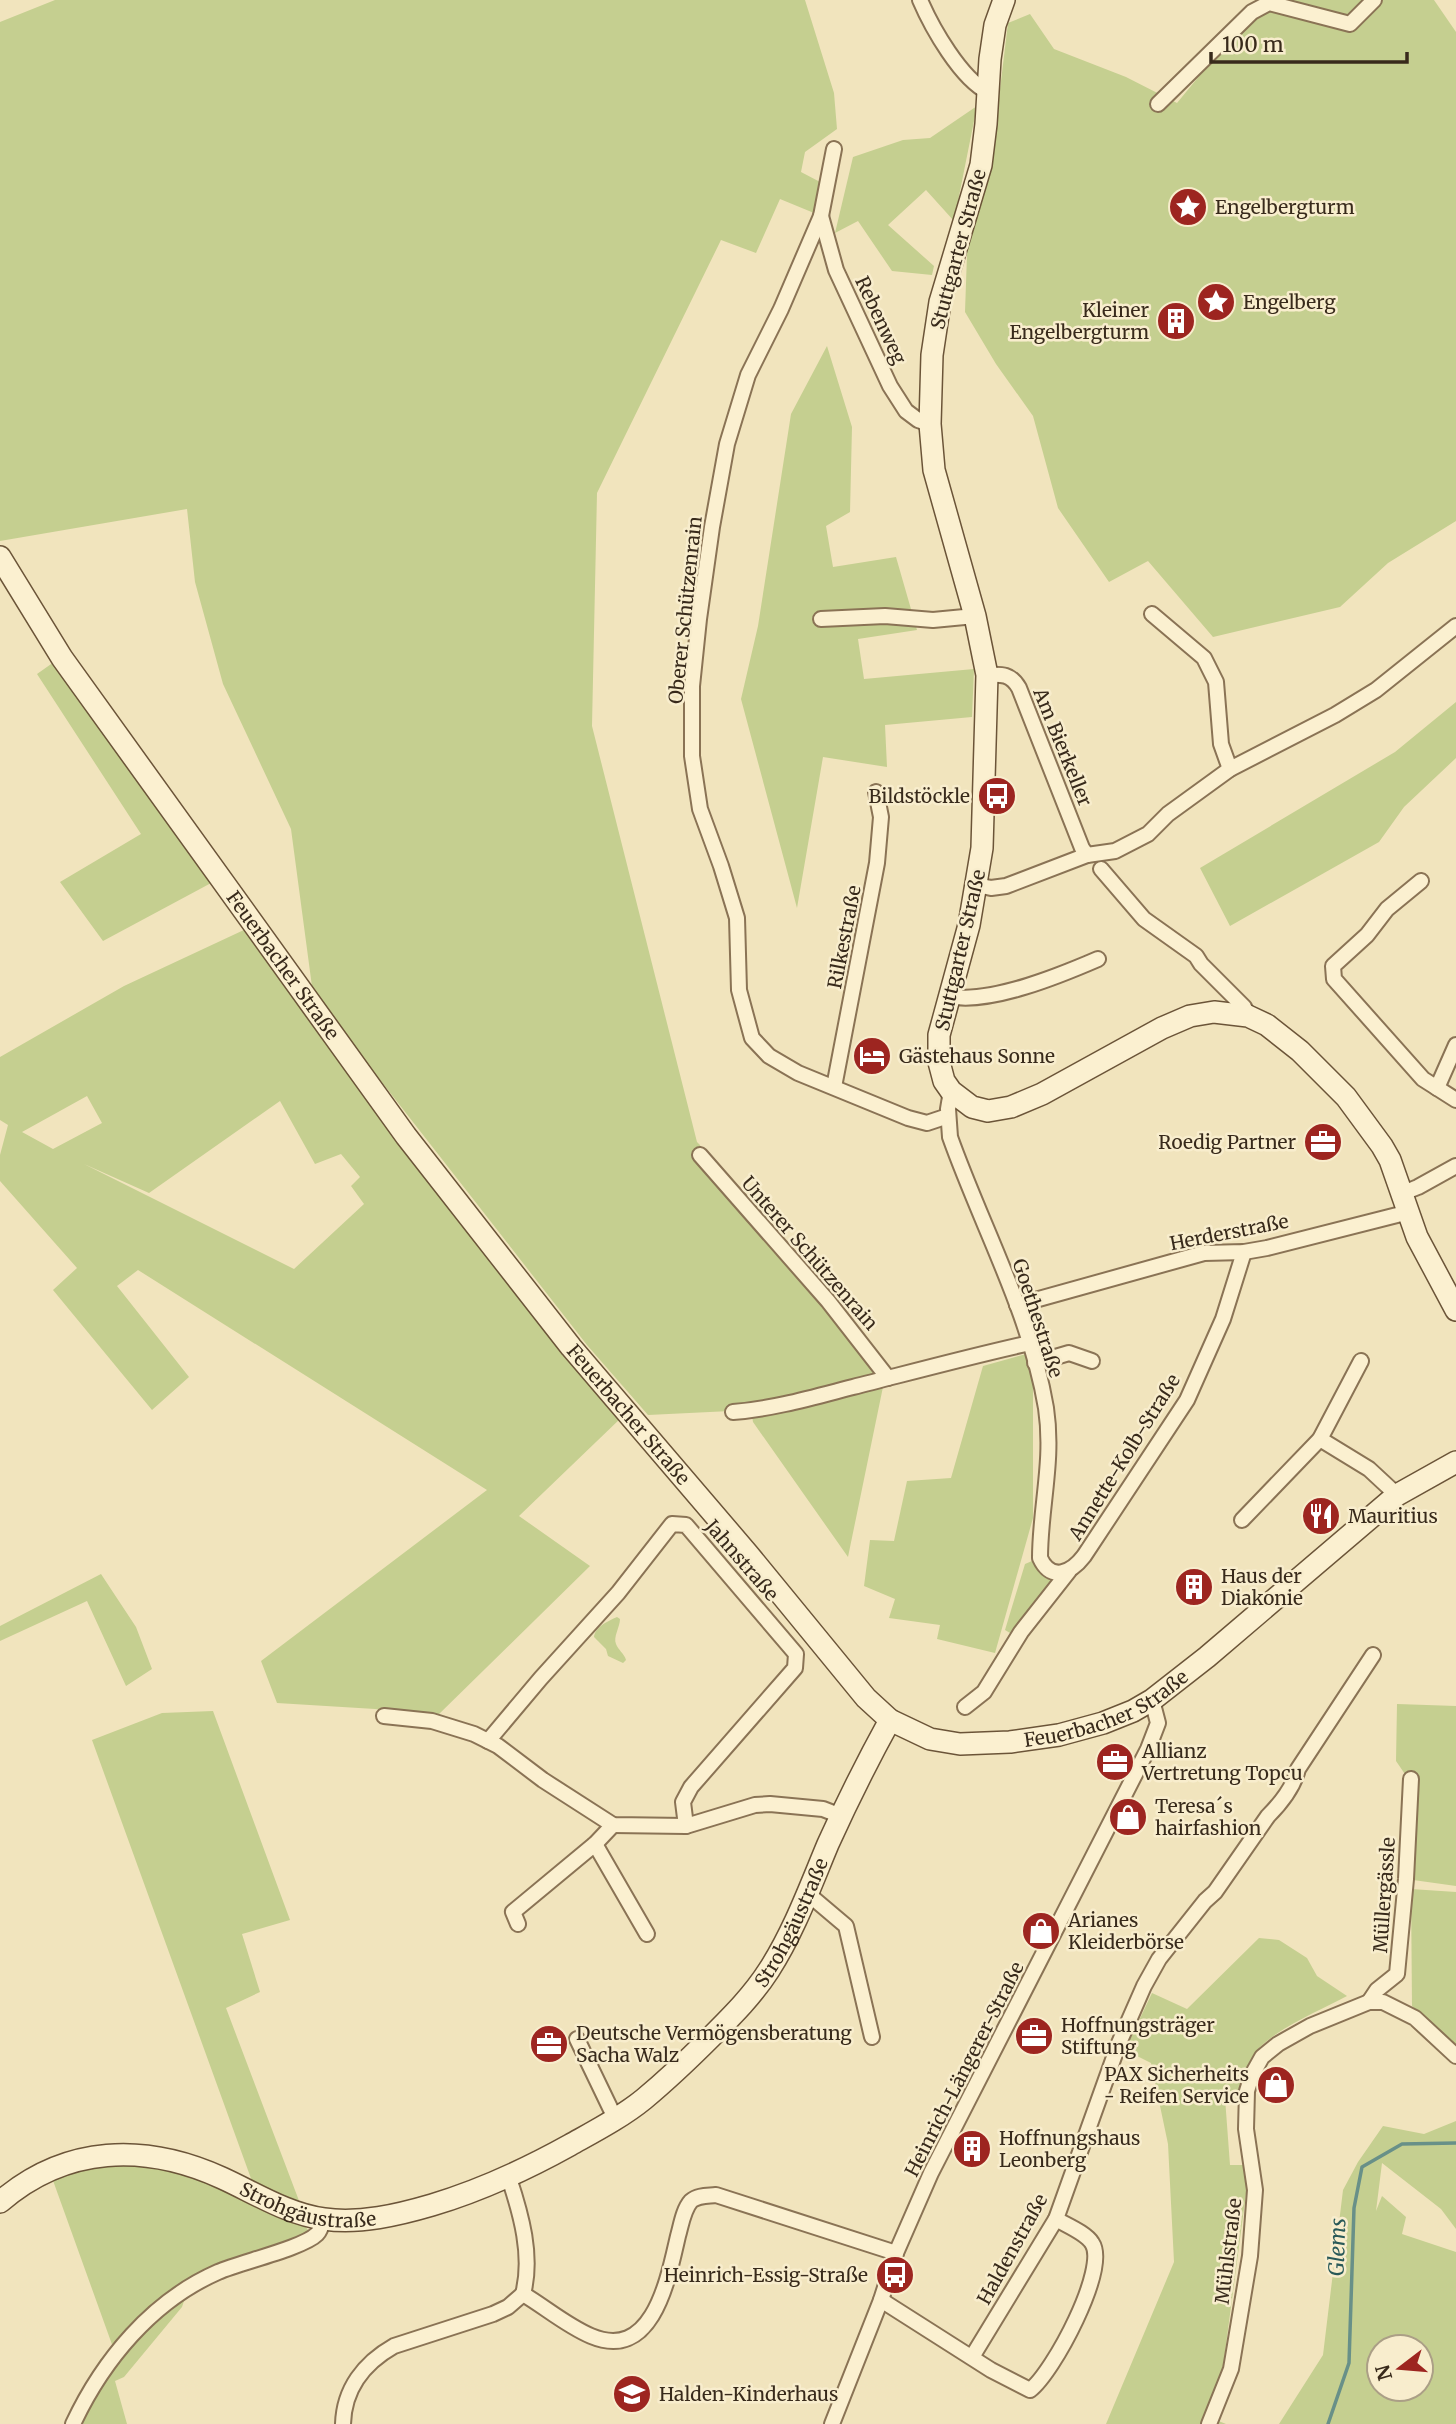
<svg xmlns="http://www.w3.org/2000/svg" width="1456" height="2424" font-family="Merriweather,serif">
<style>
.green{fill:#c5cf90;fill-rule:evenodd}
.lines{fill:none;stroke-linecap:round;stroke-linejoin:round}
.stream{stroke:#689088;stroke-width:3.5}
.minor-casing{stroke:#8a7355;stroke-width:18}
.secondary-casing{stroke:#6b5438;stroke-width:24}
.minor{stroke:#fbf0d0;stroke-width:14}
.secondary{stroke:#fbf0d0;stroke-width:21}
.labels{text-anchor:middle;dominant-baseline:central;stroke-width:5;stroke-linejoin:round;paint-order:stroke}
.poi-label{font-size:19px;fill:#382a1b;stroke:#f8edcd;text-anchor:start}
.street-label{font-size:19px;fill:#382a1b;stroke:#f8edcd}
.water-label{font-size:21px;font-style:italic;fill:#295958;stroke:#f8edcd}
</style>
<rect width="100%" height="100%" fill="#f1e4bd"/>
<g class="green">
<path d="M55 0H805L834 93 837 129 805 152 801 172 822 183 814 213 780 199 756 253 721 240 597 493 592 726 697 1142 700 1145 704 1160 884 1382 848 1557 753 1422 751 1410 648 1415 587 1345 313 994 291 829 223 684 195 582 187 509 0 541V22Z"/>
<path d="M1288 0H1434L1456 32V521L1388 563 1340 607 1213 637 1148 561 1109 582 1058 508 1033 416 996 364 965 312 968 226 994 139 1008 23 1030 14 1054 49 1126 77 1177 103 1238 29Z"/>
<path d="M977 106 954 221 926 190 888 225 934 266 932 275 892 271 858 221 835 233 853 157 903 140 930 138Z"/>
<path d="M827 346 852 427 850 512 826 526 833 567 896 557 917 630 858 639 864 679 974 669 972 717 885 725 887 767 823 757 797 908 741 699 758 626 791 414Z"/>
<path d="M54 662 213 882 103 941 60 882 141 834 37 674Z"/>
<path d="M1456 702V758L1404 807 1379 842 1230 926 1200 868 1395 752Z"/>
<path d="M246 929 622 1417 519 1516 590 1566 436 1717 375 1709 277 1703 261 1661 487 1490 138 1270 117 1286 189 1377 152 1410 53 1290 77 1268 0 1181V1155L8 1125 0 1120V1057L124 986ZM87 1096 102 1123 53 1149 22 1132ZM280 1101 315 1164 341 1154 360 1177 351 1186 364 1204 294 1269 84 1164 149 1193Z"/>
<path d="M1026 1354 1033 1384V1518L995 1653 937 1639 940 1625 889 1618 895 1599 864 1586 870 1540 894 1541 907 1481 951 1478 983 1366Z"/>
<path d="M1032 1561C1038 1571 1044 1574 1055 1578L1058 1583 1015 1636 1005 1630 1025 1564Z"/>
<path d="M101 1574 136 1627 152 1669 126 1686 87 1601 0 1641V1626Z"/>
<path d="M617 1617 620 1619C620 1627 613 1637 616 1644 618 1650 624 1653 626 1660L623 1663 608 1656 606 1649 594 1637C595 1627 608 1621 617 1617Z"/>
<path d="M1397 1704 1456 1706V1886L1406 1879 1411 1783 1396 1761Z"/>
<path d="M213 1711 290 1920 242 1934 260 1992 226 2008 301 2206 253 2184 92 1740 162 1713Z"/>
<path d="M1411 1889 1456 1892V2046L1412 2006Z"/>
<path d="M1259 1938 1279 1940 1307 1958 1317 1976 1347 1996C1321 2010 1277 2028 1257 2050 1247 2062 1244 2082 1240 2097L1225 2098 1230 2165H1244L1247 2186 1216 2420 1226 2424H1106L1174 2262 1168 2144 1151 2063 1125 2050 1152 1993 1187 2009Z"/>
<path d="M1456 2121V2229L1441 2209 1382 2163 1376 2211 1382 2196 1406 2217 1402 2234 1456 2252V2424H1279L1323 2355 1343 2190 1358 2162 1383 2126 1424 2134ZM1379 2347H1421V2389H1379Z"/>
<path d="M105 2161 170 2165 304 2225 309 2231 304 2237 207 2273 114 2350 51 2175Z"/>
<path d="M185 2298 182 2307 124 2377 115 2381 127 2424H80L94 2394 148 2322Z"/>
</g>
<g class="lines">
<path class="stream" d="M1328 2424 1349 2363 1354 2208 1362 2167 1402 2144 1456 2143"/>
<defs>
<g id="minor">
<path d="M920 0C932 28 961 79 988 92"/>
<path d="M1158 104 1252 12 1269 3 1350 24 1374 0"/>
<path d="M834 149 821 216 781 309 748 375 727 444 712 527 699 619 692 686V756L700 809 721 866 737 918 739 990 752 1038 769 1056 798 1073 908 1118 927 1123 948 1116"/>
<path d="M821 216 836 270 890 386 906 411 918 420 930 424"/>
<path d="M1152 614 1204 658 1216 682 1221 744 1230 769"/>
<path d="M821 619 885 616 933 620 975 616"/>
<path d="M987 675C1002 674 1011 674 1019 688L1082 848 1087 855"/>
<path d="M1101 869 1144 919 1196 956 1201 964 1244 1007 1248 1016"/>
<path d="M1421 881 1387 909 1367 935 1333 966 1334 979 1423 1079 1456 1100"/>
<path d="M977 885 991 888 1006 886 1087 855 1115 851 1148 834 1168 814 1230 769 1335 715 1376 690 1456 626"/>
<path d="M949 996C989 1005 1061 975 1098 959"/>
<path d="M834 1087 877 863 881 817 876 792"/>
<path d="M1437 1088 1456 1045"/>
<path d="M951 1091 948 1109 950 1137C982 1227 1030 1313 1046 1408 1054 1461 1040 1507 1040 1558 1051 1582 1071 1573 1084 1556L1187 1400 1223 1319 1244 1252"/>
<path d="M700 1155 828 1301 888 1378"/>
<path d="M1403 1193 1418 1187 1456 1166"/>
<path d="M1017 1305 1204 1253 1244 1252 1267 1248 1409 1212"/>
<path d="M1035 1363 1069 1353 1092 1361"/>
<path d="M733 1412C773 1409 814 1397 853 1387 912 1372 971 1356 1030 1343"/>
<path d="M1320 1439 1369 1469 1397 1495"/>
<path d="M1242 1520 1320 1439 1361 1361"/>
<path d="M965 1707 984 1692 1021 1632 1069 1571"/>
<path d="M384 1716 432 1721 474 1734 498 1746 543 1780 613 1825 686 1826 755 1805 770 1804 823 1809 841 1816"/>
<path d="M488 1741 541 1678 618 1593 672 1524 686 1525 796 1654 795 1668 691 1787 683 1802 686 1826"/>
<path d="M595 1844 647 1934"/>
<path d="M807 1893 846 1926 872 2037"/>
<path d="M518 1924 513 1912 595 1844 613 1825"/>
<path d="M1369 2002 1377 1990 1397 1974 1406 1879 1411 1779"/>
<path d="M577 2039 615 2118"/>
<path d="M509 2178C521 2214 533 2256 523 2294"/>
<path d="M523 2294C545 2307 567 2326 591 2336 653 2362 668 2279 678 2236 681 2226 683 2210 691 2201 698 2195 708 2196 716 2195L896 2253"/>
<path d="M881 2300 991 2370 1030 2390C1053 2373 1109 2268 1092 2243 1086 2233 1066 2225 1056 2219"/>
<path d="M972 2357 1056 2219 1119 2043 1144 1986 1159 1959 1205 1901 1215 1892 1268 1816C1280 1804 1294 1786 1298 1769L1373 1655"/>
<path d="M73 2424C103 2360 152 2301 218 2272 241 2262 303 2248 317 2234 321 2230 322 2224 323 2219"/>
<path d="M343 2424C344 2389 364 2363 394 2346L493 2314 508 2307 523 2294"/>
<path d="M832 2424 881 2300 896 2253 931 2173 1148 1749 1158 1723 1152 1700"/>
<path d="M1209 2424 1231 2369 1250 2256 1255 2190 1246 2129 1247 2091 1252 2075 1262 2057 1278 2044 1310 2026 1369 2002H1383L1415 2018 1456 2056"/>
</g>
<g id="secondary">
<path d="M1004 0 995 25 990 59 986 124 981 165 940 302 932 355 930 424 934 470 975 616 987 675 982 848 969 925 939 1035V1062L944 1081 951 1091 972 1107 988 1111 1011 1107 1042 1094 1162 1028 1190 1016 1214 1012 1248 1016 1267 1025 1300 1051 1346 1097 1382 1146 1390 1160 1417 1237 1456 1310"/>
<path id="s1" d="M0 557 62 658 406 1136 571 1347 748 1554 866 1698 890 1720 930 1739 960 1744 1010 1742 1059 1735 1103 1723 1133 1711 1152 1700 1207 1657 1397 1495 1456 1462"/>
<path id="s2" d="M0 2202C66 2145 145 2143 222 2178 255 2193 287 2214 324 2219 360 2224 398 2215 432 2205 482 2190 525 2170 570 2145 595 2131 622 2117 644 2099 668 2079 690 2058 712 2036 733 2015 753 1995 769 1970 794 1931 810 1887 828 1844 847 1802 868 1760 890 1720"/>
</g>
</defs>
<use href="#minor" class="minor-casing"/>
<use href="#secondary" class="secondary-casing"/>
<use href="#minor" class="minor"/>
<use href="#secondary" class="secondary"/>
</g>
<defs>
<symbol id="sight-disc" viewBox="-11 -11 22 22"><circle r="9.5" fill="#9d2520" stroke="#f8edcd"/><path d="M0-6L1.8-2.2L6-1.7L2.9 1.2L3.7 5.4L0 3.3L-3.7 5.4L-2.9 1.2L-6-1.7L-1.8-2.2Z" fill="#fff"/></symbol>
<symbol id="building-disc" viewBox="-11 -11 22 22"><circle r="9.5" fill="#9d2520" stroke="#f8edcd"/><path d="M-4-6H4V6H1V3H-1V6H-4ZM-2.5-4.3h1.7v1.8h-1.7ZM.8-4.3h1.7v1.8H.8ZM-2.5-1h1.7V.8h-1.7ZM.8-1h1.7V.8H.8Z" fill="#fff"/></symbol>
<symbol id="bus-disc" viewBox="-11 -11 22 22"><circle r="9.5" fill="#9d2520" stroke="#f8edcd"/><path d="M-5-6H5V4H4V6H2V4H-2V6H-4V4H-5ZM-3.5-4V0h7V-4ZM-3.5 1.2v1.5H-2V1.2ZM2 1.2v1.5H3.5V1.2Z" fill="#fff"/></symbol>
<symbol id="hotel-disc" viewBox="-11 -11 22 22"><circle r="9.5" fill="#9d2520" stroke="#f8edcd"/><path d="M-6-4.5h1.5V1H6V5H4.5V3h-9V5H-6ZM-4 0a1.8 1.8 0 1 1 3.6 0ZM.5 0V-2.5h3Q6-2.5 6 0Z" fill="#fff"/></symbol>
<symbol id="office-disc" viewBox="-11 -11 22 22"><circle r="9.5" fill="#9d2520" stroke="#f8edcd"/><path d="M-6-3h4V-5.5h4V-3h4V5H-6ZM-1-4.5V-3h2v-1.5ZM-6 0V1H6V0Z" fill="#fff"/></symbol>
<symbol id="restaurant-disc" viewBox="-11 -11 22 22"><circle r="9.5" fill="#9d2520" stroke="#f8edcd"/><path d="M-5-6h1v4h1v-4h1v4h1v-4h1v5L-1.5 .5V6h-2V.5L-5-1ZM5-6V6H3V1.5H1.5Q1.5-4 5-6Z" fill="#fff"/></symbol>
<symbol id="shop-disc" viewBox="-11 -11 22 22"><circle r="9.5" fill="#9d2520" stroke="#f8edcd"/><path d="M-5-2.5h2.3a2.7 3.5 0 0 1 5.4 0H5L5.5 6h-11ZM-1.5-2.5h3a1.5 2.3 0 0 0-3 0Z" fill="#fff"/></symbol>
<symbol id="school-disc" viewBox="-11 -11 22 22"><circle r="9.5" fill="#9d2520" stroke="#f8edcd"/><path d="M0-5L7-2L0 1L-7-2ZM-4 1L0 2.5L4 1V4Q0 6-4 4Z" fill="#fff"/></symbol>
</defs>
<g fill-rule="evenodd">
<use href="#sight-disc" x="1166" y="185" width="44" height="44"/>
<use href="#sight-disc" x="1194" y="280" width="44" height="44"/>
<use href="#building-disc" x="1154" y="299" width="44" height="44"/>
<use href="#bus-disc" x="975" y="774" width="44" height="44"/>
<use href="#hotel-disc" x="850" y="1034" width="44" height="44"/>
<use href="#office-disc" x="1301" y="1120" width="44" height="44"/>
<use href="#restaurant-disc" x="1299" y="1494" width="44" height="44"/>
<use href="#building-disc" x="1172" y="1565" width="44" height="44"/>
<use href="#office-disc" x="1093" y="1740" width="44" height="44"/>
<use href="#shop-disc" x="1106" y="1795" width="44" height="44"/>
<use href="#shop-disc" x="1019" y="1909" width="44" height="44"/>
<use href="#office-disc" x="1012" y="2014" width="44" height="44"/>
<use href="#office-disc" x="527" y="2022" width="44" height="44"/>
<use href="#shop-disc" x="1254" y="2063" width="44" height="44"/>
<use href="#building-disc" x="950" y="2127" width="44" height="44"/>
<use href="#bus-disc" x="873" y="2253" width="44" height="44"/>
<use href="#school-disc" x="610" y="2372" width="44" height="44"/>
</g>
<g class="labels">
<g class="poi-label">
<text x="1215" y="207">Engelbergturm</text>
<text x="1243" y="302">Engelberg</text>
<text x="1149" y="310" text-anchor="end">Kleiner<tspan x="1149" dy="22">Engelbergturm</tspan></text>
<text x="970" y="796" text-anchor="end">Bildstöckle</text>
<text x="899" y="1056">Gästehaus Sonne</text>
<text x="1296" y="1142" text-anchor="end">Roedig Partner</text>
<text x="1348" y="1516">Mauritius</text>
<text x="1221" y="1576">Haus der<tspan x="1221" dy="22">Diakonie</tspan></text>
<text x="1142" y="1751">Allianz<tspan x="1142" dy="22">Vertretung Topcu</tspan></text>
<text x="1155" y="1806">Teresa´s<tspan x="1155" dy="22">hairfashion</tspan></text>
<text x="1068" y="1920">Arianes<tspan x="1068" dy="22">Kleiderbörse</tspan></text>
<text x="1061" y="2025">Hoffnungsträger<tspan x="1061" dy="22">Stiftung</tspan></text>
<text x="576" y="2033">Deutsche Vermögensberatung<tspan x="576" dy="22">Sacha Walz</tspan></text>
<text x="1249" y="2074" text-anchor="end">PAX Sicherheits<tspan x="1249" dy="22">- Reifen Service</tspan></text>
<text x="999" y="2138">Hoffnungshaus<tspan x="999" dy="22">Leonberg</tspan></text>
<text x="868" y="2275" text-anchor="end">Heinrich-Essig-Straße</text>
<text x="659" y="2394">Halden-Kinderhaus</text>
</g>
<g class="street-label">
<text transform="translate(958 249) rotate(-75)">Stuttgarter Straße</text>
<text transform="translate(881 320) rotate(65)">Rebenweg</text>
<text transform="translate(685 610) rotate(-84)">Oberer Schützenrain</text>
<text transform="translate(1063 747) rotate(68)">Am Bierkeller</text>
<text transform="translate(844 937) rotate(-79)">Rilkestraße</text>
<text transform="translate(960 950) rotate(-77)">Stuttgarter Straße</text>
<text stroke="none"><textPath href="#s1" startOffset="497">Feuerbacher Straße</textPath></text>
<text transform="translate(1229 1232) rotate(-11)">Herderstraße</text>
<text transform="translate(810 1253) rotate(49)">Unterer Schützenrain</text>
<text transform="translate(1038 1318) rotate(72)">Goethestraße</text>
<text stroke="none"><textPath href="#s1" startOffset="1064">Feuerbacher Straße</textPath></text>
<text transform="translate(1124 1457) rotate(-58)">Annette-Kolb-Straße</text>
<text transform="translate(742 1560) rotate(49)">Jahnstraße</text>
<text stroke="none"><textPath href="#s1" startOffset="1694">Feuerbacher Straße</textPath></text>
<text transform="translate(1384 1895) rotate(-86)">Müllergässle</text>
<text stroke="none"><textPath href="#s2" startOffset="928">Strohgäustraße</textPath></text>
<text transform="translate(964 2069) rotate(-63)">Heinrich-Längerer-Straße</text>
<text stroke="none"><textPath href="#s2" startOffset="329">Strohgäustraße</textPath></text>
<text transform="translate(1012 2249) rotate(-61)">Haldenstraße</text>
<text transform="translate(1228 2251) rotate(-83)">Mühlstraße</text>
</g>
<g class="water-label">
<text transform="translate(1337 2247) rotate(-88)">Glems</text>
</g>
</g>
<g transform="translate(1400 2368) rotate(254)"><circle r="33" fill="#f8edcd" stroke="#ab9f86" stroke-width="2"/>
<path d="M0-5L12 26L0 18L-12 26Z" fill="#9d2520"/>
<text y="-10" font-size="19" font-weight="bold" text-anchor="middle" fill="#382a1b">N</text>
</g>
<path d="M1211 52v10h196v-10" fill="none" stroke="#382a1b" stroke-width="3.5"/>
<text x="1222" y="52" font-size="21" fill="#382a1b" stroke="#f8edcd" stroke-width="5" paint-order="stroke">100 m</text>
</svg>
